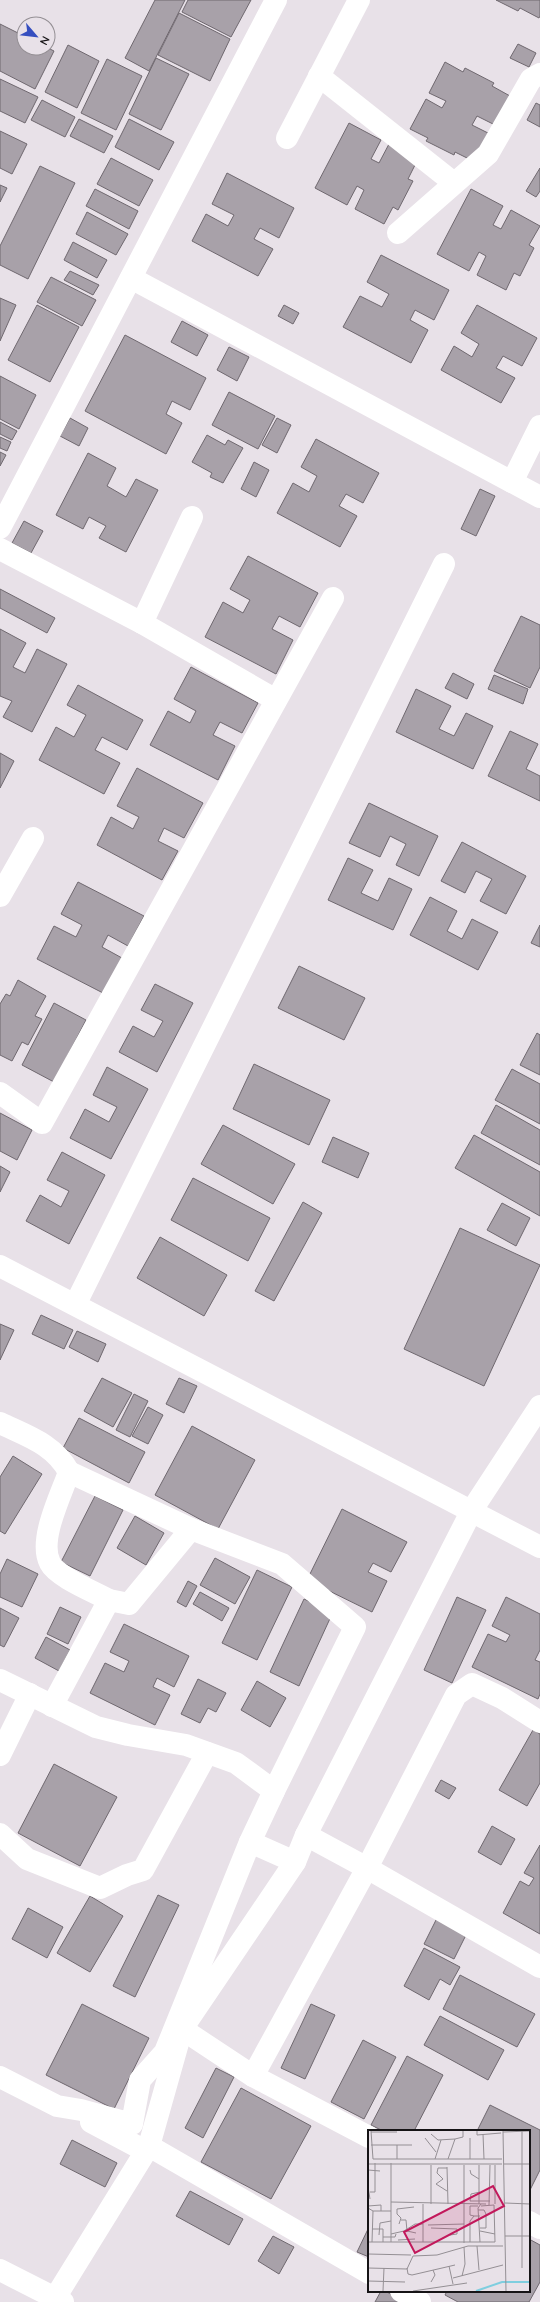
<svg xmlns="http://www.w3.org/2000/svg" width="540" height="2302" font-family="Quicksand,sans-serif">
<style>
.building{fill:#a8a1a9;stroke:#6f686f}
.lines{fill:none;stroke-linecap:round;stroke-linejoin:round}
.street{stroke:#fff;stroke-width:22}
.primary{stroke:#fff;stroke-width:22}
.inset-river{fill:none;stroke:#7fcedf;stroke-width:2}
.inset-road{fill:none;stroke:#948f94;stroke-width:1}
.view{fill:#c2185b;fill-opacity:0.15;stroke:#c2185b;stroke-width:2}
.inset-edge{fill:none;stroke:#161416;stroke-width:2}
</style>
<rect width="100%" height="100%" fill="#e8e1e8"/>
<g class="building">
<path d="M155 0H185L149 71 125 58Z"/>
<path d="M188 0H251L231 37 182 12Z"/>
<path d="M496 0H540V16L539 18 520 8 518 11Z"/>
<path d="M179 13 230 39 210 81 158 55Z"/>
<path d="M0 24 24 36V48H48L54 51 35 89 0 71Z"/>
<path d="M518 44 536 53 529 67 510 58Z"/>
<path d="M68 45 99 61 77 108 45 92Z"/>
<path d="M156 58 189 74 161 130 129 114Z"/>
<path d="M107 59 142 76 116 130 81 113Z"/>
<path d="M445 62 463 72 465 68 494 83 492 86 510 96 495 125 477 116 472 125 490 134 475 162 455 152 454 155 426 141 428 138 410 129 426 99 442 108 446 101 429 93Z"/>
<path d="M0 79 38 97 25 123 0 111Z"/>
<path d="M42 100 75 117 65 137 31 120Z"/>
<path d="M536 103 540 105V127L527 120Z"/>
<path d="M79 119 113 136 104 153 70 136Z"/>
<path d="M129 119 174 142 159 170 115 147Z"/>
<path d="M349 123 381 140 371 159 379 163 389 144 418 159 408 179 413 181 398 210 393 207 384 224 355 209 364 190 357 186 347 205 315 188Z"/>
<path d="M0 131 27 144 12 174 0 168Z"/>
<path d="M111 158 153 180 139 206 97 184Z"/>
<path d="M40 166 75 183 28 279 0 265V246Z"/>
<path d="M540 168V191L536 197 526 191Z"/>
<path d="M227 173 294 208 279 238 260 228 254 239 273 249 258 276 192 241 206 214 228 226 234 215 212 204Z"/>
<path d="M0 185 7 188 0 202Z"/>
<path d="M95 189 138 211 129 229 86 206Z"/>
<path d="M471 189 503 206 493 225 501 229 511 210 540 226 529 245 534 248 520 276 514 273 506 290 477 275 486 256 479 252 469 271 437 254Z"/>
<path d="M87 212 128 234 116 255 76 234Z"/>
<path d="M73 242 107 260 97 278 64 260Z"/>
<path d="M381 255 449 290 434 320 415 310 410 320 428 330 411 363 343 327 360 296 382 307 389 294 367 282Z"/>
<path d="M70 271 99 285 93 295 64 280Z"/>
<path d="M51 277 96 300 82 326 37 302Z"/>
<path d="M0 298 16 305 0 341Z"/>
<path d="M37 305 79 327 50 382 8 360Z"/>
<path d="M284 305 299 313 293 324 278 316Z"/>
<path d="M477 305 537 338 522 366 503 356 496 368 515 378 501 403 441 370 454 346 472 357 479 344 461 333Z"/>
<path d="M182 321 208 335 197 356 171 342Z"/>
<path d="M125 335 206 378 190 410 172 401 166 414 182 423 166 454 85 411Z"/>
<path d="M229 347 249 357 237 381 217 370Z"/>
<path d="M0 376 36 395 19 429 0 419Z"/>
<path d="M229 392 275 416 258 449 212 425Z"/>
<path d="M70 418 88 428 79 446 60 436Z"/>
<path d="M277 418 291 425 277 453 262 445Z"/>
<path d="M0 422 17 431 12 440 0 434Z"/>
<path d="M207 435 225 445 228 440 243 448 223 483 210 477 212 473 192 462Z"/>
<path d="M0 437 11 442 7 451 0 448Z"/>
<path d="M316 439 379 473 363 503 346 494 339 506 357 516 340 547 277 513 293 483 309 492 317 476 301 467Z"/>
<path d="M0 452 6 455 0 466Z"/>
<path d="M88 453 116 468 107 486 126 497 136 479 158 490 126 552 99 538 106 526 89 517 83 529 56 515Z"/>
<path d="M254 462 269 470 256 497 241 489Z"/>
<path d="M480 489 495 496 476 536 461 529Z"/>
<path d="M24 521 43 531 31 553 12 543Z"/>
<path d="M248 556 318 593 300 627 279 616 272 629 293 640 276 674 205 637 223 602 243 613 250 600 230 589Z"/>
<path d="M0 589 55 618 47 633 0 608Z"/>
<path d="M521 616 540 625V667L530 688 494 671Z"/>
<path d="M0 629 26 643 13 667 25 673 37 649 67 664 32 732 3 717 12 701 0 696Z"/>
<path d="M191 667 258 703 242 733 220 722 213 735 235 746 218 780 150 745 168 711 190 723 196 711 174 699Z"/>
<path d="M453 673 474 684 467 699 445 688Z"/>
<path d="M494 675 528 689 523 704 488 689Z"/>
<path d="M78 685 143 720 127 750 102 737 95 750 120 763 104 794 39 760 56 727 74 737 86 715 67 705Z"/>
<path d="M416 689 451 706 439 729 454 736 466 713 493 726 473 769 396 732Z"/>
<path d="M510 731 538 744 526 769 540 776V801L488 776Z"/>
<path d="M0 753 14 761 0 788Z"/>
<path d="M137 768 203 803 184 838 164 828 158 841 178 851 162 880 97 845 111 817 133 829 139 817 117 806Z"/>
<path d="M369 803 438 836 419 876 396 865 406 844 390 836 380 857 349 843Z"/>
<path d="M462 842 526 876 506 914 480 901 492 879 476 871 465 893 441 881Z"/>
<path d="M348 858 373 870 361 893 378 901 389 878 412 889 393 930 328 900Z"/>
<path d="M78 882 144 916 128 946 108 935 102 947 122 958 103 993 37 959 54 926 76 937 82 925 61 914Z"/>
<path d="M430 897 457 911 447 931 462 939 472 919 498 932 478 970 410 935Z"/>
<path d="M540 925V947L531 943Z"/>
<path d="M299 966 365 998 344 1040 278 1008Z"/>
<path d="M18 980 46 996 35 1016 42 1019 28 1045 22 1042 12 1061 0 1055V1004L6 994 10 996Z"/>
<path d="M155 984 193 1003 157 1072 119 1052 133 1026 154 1037 163 1021 141 1010Z"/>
<path d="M54 1003 86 1020 54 1082 22 1065Z"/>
<path d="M537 1033 540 1035V1075L520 1065Z"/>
<path d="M254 1064 330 1100 309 1145 233 1109Z"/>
<path d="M107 1067 148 1089 111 1159 70 1138 85 1109 109 1122 117 1107 93 1095Z"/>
<path d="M512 1069 540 1084V1124L495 1100Z"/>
<path d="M496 1105 540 1130V1165L481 1133Z"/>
<path d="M0 1113 32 1130 17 1160 0 1151Z"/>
<path d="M223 1125 295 1164 273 1204 201 1164Z"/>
<path d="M474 1135 540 1172V1216L455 1168Z"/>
<path d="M333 1137 369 1153 358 1178 322 1162Z"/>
<path d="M62 1152 105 1175 69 1244 26 1221 40 1195 61 1207 69 1191 47 1180Z"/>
<path d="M0 1166 10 1172 0 1192Z"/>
<path d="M193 1178 270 1218 248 1261 171 1220Z"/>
<path d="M303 1202 322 1213 274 1301 255 1291Z"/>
<path d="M502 1203 530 1218 516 1246 487 1230Z"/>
<path d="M460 1228 540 1265 484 1386 404 1349Z"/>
<path d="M160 1237 227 1275 204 1316 137 1278Z"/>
<path d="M41 1315 73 1330 64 1349 32 1334Z"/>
<path d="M0 1324 14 1330 0 1360Z"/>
<path d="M77 1331 106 1344 98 1362 69 1347Z"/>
<path d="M102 1378 132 1393 113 1427 84 1411Z"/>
<path d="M179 1378 197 1386 184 1413 166 1404Z"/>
<path d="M134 1394 148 1401 130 1437 116 1430Z"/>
<path d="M148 1407 163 1415 148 1444 132 1436Z"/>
<path d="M79 1418 145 1452 129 1483 63 1448Z"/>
<path d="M192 1426 255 1460 218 1529 155 1495Z"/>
<path d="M13 1456 42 1474 5 1534 0 1531V1477Z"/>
<path d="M95 1496 123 1510 90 1576 61 1562Z"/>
<path d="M342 1509 407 1542 391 1572 373 1563 368 1572 387 1581 372 1612 307 1580Z"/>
<path d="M135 1516 164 1533 146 1565 117 1548Z"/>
<path d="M215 1558 250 1577 235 1604 200 1585Z"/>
<path d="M7 1559 38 1574 22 1607 0 1597V1574Z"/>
<path d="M257 1570 292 1587 257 1660 222 1643Z"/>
<path d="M188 1581 197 1586 186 1607 177 1602Z"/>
<path d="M200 1592 229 1608 222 1621 193 1604Z"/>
<path d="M457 1597 486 1610 452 1683 424 1670Z"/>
<path d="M506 1597 540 1614V1650L535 1660 540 1662V1694L538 1699 472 1667 488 1634 506 1642 510 1635 492 1626Z"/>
<path d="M304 1599 333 1612 299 1686 270 1672Z"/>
<path d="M60 1607 81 1617 68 1644 47 1634Z"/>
<path d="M0 1608 19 1618 4 1647 0 1645Z"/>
<path d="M124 1624 189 1656 174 1687 157 1678 153 1687 170 1695 155 1725 90 1693 105 1663 124 1672 129 1661 110 1652Z"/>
<path d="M46 1637 70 1650 59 1671 35 1658Z"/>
<path d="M198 1679 226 1693 216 1712 208 1708 200 1723 181 1714Z"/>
<path d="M257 1681 286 1698 270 1727 241 1710Z"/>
<path d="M533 1730 540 1734V1783L527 1806 499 1790Z"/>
<path d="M54 1764 117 1797 80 1866 18 1833Z"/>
<path d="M441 1780 456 1788 449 1799 435 1791Z"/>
<path d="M492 1826 515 1839 501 1865 478 1852Z"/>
<path d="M540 1845V1934L503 1913 520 1881 529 1886 534 1878 524 1873Z"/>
<path d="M158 1895 179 1905 135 1997 113 1986Z"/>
<path d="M90 1896 123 1916 90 1972 57 1953Z"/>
<path d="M28 1908 63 1927 47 1958 12 1939Z"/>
<path d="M439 1914 469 1929 454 1959 424 1944Z"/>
<path d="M424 1948 460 1967 450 1985 440 1979 429 2000 404 1986Z"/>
<path d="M460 1975 535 2014 517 2047 443 2009Z"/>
<path d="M82 2004 149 2038 114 2109 46 2075Z"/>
<path d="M311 2004 335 2015 305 2079 281 2068Z"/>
<path d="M440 2016 504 2050 488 2080 424 2045Z"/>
<path d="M363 2040 396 2057 364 2119 331 2102Z"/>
<path d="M407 2056 443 2075 414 2131H383L371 2125Z"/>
<path d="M216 2068 234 2077 203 2138 185 2128Z"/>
<path d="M241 2088 311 2126 271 2199 201 2162Z"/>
<path d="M490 2105 540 2130V2170L529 2192V2131H477Z"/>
<path d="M72 2140 117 2163 105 2187 60 2164Z"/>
<path d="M190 2191 243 2219 229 2245 176 2216Z"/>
<path d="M369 2227V2257L357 2252Z"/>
<path d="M273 2236 294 2247 279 2274 258 2261Z"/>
<path d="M529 2239 540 2245V2282L529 2302H458L445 2295 447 2291H529Z"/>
<path d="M381 2291H385L406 2302H375Z"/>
</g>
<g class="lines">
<g class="street">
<path d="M319 76 454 183"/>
<path d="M287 138 359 0"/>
<path d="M398 233 488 154 531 79 540 74"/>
<path d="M131 278 540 497"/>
<path d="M512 482 540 426"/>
<path d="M0 528 276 0"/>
<path d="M0 549 142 623 192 517"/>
<path d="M142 623 276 700"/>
<path d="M0 896 33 838"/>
<path d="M0 1093 42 1123 333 598"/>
<path d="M0 1266 540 1547"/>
<path d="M76 1303 444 564"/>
<path d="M0 1423C27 1436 54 1444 69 1472 61 1495 38 1540 50 1563 57 1577 95 1592 109 1600L52 1706"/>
<path d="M69 1472 191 1529"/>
<path d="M109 1600 129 1604 191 1529 282 1564 355 1627 274 1791"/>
<path d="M0 1680 96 1727 128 1735 186 1745 236 1763 274 1791 250 1842 295 1862"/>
<path d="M0 1755 30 1694"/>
<path d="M0 1834 27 1859 100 1888 127 1875 143 1870 207 1753"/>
<path d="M306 1835 367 1868 540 1967"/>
<path d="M182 2029 253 2076 369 2137"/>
<path d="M253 2076 367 1868 456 1695 472 1684 502 1698 540 1722"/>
<path d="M0 2077 57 2106 81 2110 132 2124 140 2080 165 2052 250 1842"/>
<path d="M91 2122 138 2147 149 2146 369 2273"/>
<path d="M529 2222 540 2228"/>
<path d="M401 2291 420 2302"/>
<path d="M55 2298 149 2146 182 2029 295 1862 306 1835 472 1510 540 1406"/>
</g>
<path class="primary" d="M0 2270 63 2302"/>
</g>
<g transform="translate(368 2130)">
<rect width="162" height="162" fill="#e8e1e8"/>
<path class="inset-river" d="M108 161 134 152H162"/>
<path class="inset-road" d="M3 1 5 29H134M109 1V5L133 3M135 1 138 161M154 1V138M3 2H29M135 2 162 1M63 4 70 10 87 9M115 4 116 29M57 8 68 22M3 15H44M29 15V29M67 29 73 10M80 29 87 9 95 7V1M102 29V8M0 34H134M136 34H162M63 35V74M96 35V113M79 37 80 74M79 38H70L69 43 75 49 68 54 79 61M0 40 12 41M102 40 103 44 111 49M0 57 2 69M2 62H7V33M112 62 103 64 102 71H122M23 72 118 74M137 73 162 74M111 74V35M127 74V35M121 75 122 35M0 76 13 75V81M0 78 5 81H23M110 80H116L118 84V98H112M106 86 102 85V76H110M33 90H38L39 101 48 103M31 94 33 88 29 84V79L46 77M60 95 96 94M63 98 89 99V104L82 105M4 99H15V112M112 101 127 104M23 104 36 101 47 94H55M11 105 12 93 23 91M137 106H162M15 107H27L28 104M30 110 47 109M0 112H127L126 75 113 76M4 112 5 81M23 112V33M55 112V74M102 112V91L106 86H112M112 112 110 78 113 74M109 116 111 140M0 124 43 125M81 136 85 154M0 138 39 139 45 126 69 125 100 116H135M39 138 40 144 44 145 87 135M94 146 97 134 96 117M85 148 135 135M0 151 37 152M63 152 67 145 65 140M15 161 16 138M45 161 99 153"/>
<path class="view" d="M125 56 136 76 47 123 36 102Z"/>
<rect width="162" height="162" class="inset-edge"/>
</g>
<g transform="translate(36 36) rotate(118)"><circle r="19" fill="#e8e1e8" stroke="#948f94"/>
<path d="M0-3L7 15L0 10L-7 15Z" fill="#354ebf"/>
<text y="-6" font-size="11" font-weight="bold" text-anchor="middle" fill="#161416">N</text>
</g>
</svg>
